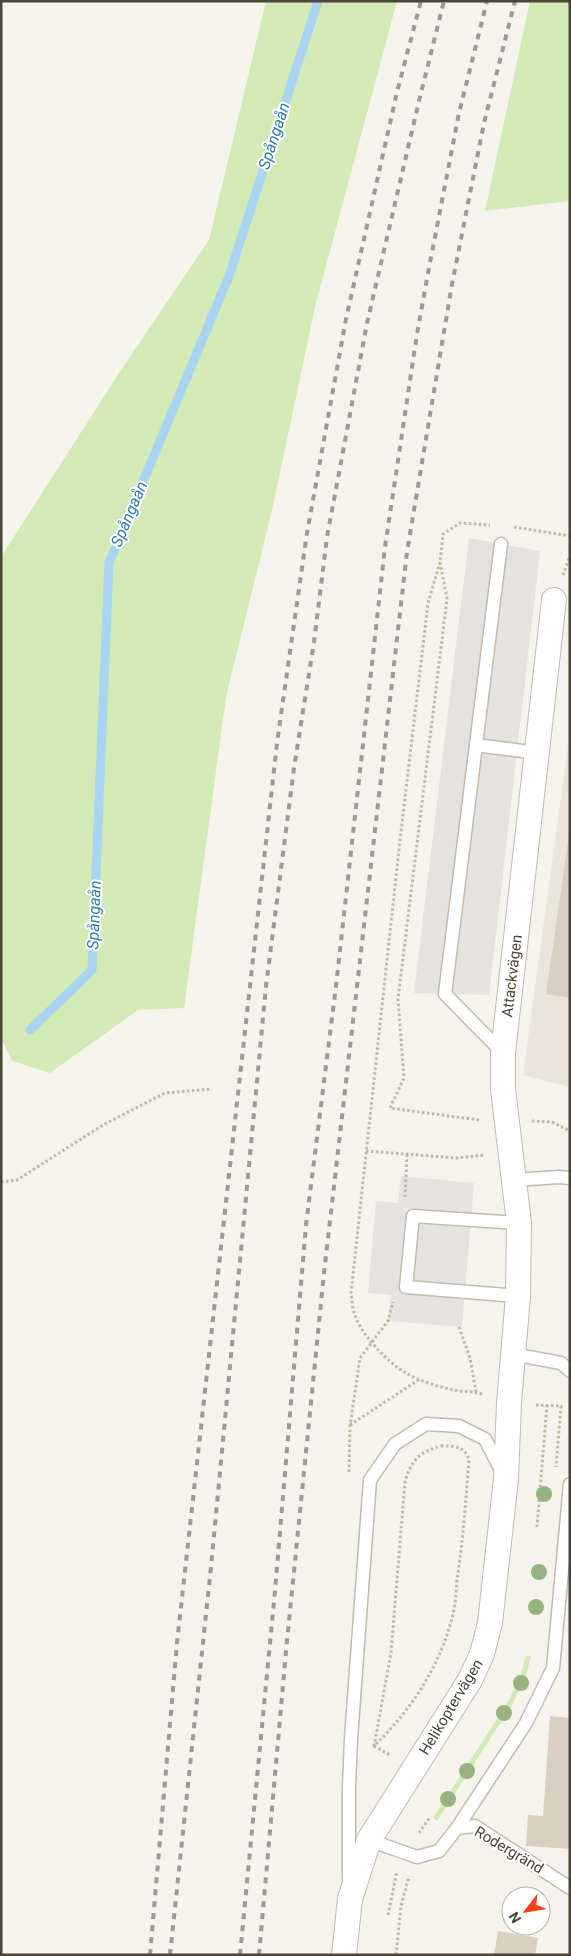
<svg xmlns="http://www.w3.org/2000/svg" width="571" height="1956" font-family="Roboto,sans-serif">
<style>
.residential{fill:#eae5da}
.green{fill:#d2eab5}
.parking{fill:#e5e3e0}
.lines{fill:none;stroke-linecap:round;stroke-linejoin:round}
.stream{stroke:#a9d4f2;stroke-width:9}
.building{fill:#d8cfc1}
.lane-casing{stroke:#c2bbae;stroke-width:15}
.street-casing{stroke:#c2bbae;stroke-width:26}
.path{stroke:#c4b79f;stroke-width:3;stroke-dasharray:2.5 2.5;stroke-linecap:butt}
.lane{stroke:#fff;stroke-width:12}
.street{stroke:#fff;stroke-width:24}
.rail{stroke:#9a9a9a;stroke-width:4;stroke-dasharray:6 6;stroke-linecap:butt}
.tree{fill:#97b381}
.labels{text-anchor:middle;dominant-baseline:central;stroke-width:4;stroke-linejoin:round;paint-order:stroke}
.street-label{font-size:15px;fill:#4b4439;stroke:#fff}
.water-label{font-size:16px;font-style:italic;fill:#2e7ab2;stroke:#fff}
</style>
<rect width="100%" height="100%" fill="#f6f3ec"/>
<path class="residential" d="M570 731V1087L523 1075Z"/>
<g class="green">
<path d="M266 1H397L316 303 272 510 226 697 184 1008 138 1010 50 1073 12 1061 1 1037V557L121 370 209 240Z"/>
<path d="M530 1H570V201L485 211Z"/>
<path d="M526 1656H531L527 1672 512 1705 437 1821 433 1818 508 1702 521 1674Z"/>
</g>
<g class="parking">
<path d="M469 538 540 551 489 995 414 993Z"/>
<path d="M401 1176 474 1183 462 1327 388 1321 391 1295 368 1293 376 1201 398 1203Z"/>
</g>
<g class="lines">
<path class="stream" d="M30 1030 92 970 109 563 229 276 318 1"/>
</g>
<g class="building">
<path d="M569 835H570V998L546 994Z"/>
<path d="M550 1716 570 1718V1849L526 1846 528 1815 543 1816Z"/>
<path d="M498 1931 538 1938 535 1955H494Z"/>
</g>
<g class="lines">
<defs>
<g id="lane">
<path d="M501 544 445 994 503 1053"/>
<path d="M476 745 538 753"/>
<path d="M514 1180 559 1177 570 1178"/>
<path d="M518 1296 406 1287 413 1216 519 1223"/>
<path d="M512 1354 561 1363 570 1371"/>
<path d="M457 1828 526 1723 553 1668 570 1484"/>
<path d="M369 1840 417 1857 439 1851 457 1828 475 1826 570 1888"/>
<path d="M349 1879V1786L351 1739 370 1480 395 1444 426 1424 459 1426 485 1439 502 1472"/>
</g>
<path id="street" d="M344 1955 350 1899 369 1840 470 1680 482 1654 490 1623 506 1479 509 1403 518 1296 519 1223 503 1089V1053L554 600"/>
</defs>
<use href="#lane" class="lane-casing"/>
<use href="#street" class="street-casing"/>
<g class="path">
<path d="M514 527 570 536"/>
<path d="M440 562 428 603 399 849 351 1293C352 1299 352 1306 354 1312 359 1333 388 1363 406 1373 419 1381 439 1387 454 1390 464 1392 474 1391 484 1395"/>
<path d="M563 575 570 556"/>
<path d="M479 1120 390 1108 404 1078 398 999 447 599 440 562 443 534 460 523 490 525"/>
<path d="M532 1121 552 1122 570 1131"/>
<path d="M366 1151 457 1158 485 1155"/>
<path d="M1 1182 17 1180 103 1125 165 1093 211 1089"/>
<path d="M405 1197 407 1154"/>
<path d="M459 1327 470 1358 476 1392"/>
<path d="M536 1405 561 1406 556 1467"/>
<path d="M350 1425 420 1379"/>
<path d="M441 1446C454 1446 464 1446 469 1459 466 1500 463 1540 457 1580 456 1594 455 1609 451 1622 437 1671 410 1711 374 1746L391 1653 405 1481C412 1460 419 1452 441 1446Z"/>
<path d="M349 1472 350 1426 360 1358 388 1321 393 1302"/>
<path d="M537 1527 547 1405"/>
<path d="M374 1746 390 1755"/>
<path d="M419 1833 430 1817"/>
<path d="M388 1915 397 1871"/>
<path d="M396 1955 401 1906 409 1876"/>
</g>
<use href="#lane" class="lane"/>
<use href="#street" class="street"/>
<g class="rail">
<path d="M150 1955 177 1643 277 743 307 533 346 319 397 92 421 1"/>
<path d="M170 1955 211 1567 266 986 294 768 314 642 327 537 367 323 419 101 444 1"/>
<path d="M240 1955 275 1591 306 1225 336 986 385 547 417 334 428 273 459 113 487 1"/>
<path d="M259 1955 286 1651 324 1273 407 552 452 284 484 123 515 1"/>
</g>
</g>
<g class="tree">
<circle cx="544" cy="1494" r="8"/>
<circle cx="539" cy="1572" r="8"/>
<circle cx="536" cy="1607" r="8"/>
<circle cx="521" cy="1683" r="8"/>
<circle cx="504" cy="1713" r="8"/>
<circle cx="467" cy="1771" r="8"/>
<circle cx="448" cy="1799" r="8"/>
</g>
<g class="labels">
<g class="street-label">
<text transform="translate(512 976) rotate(-83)">Attackvägen</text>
<text transform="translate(451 1707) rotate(-59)">Helikoptervägen</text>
<text transform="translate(509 1850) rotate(31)">Rodergränd</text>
</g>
<g class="water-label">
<text transform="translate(274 136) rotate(-72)">Spångaån</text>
<text transform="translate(129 514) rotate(-67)">Spångaån</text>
<text transform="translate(94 915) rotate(-88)">Spångaån</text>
</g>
</g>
<rect width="571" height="1956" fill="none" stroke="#4b4439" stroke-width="5"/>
<g transform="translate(526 1911) rotate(239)"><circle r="24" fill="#ffffff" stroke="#b7b4b0"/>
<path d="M0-4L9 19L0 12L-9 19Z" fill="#fc3f1d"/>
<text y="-8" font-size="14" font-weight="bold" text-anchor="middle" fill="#4b4439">N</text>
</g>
</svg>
